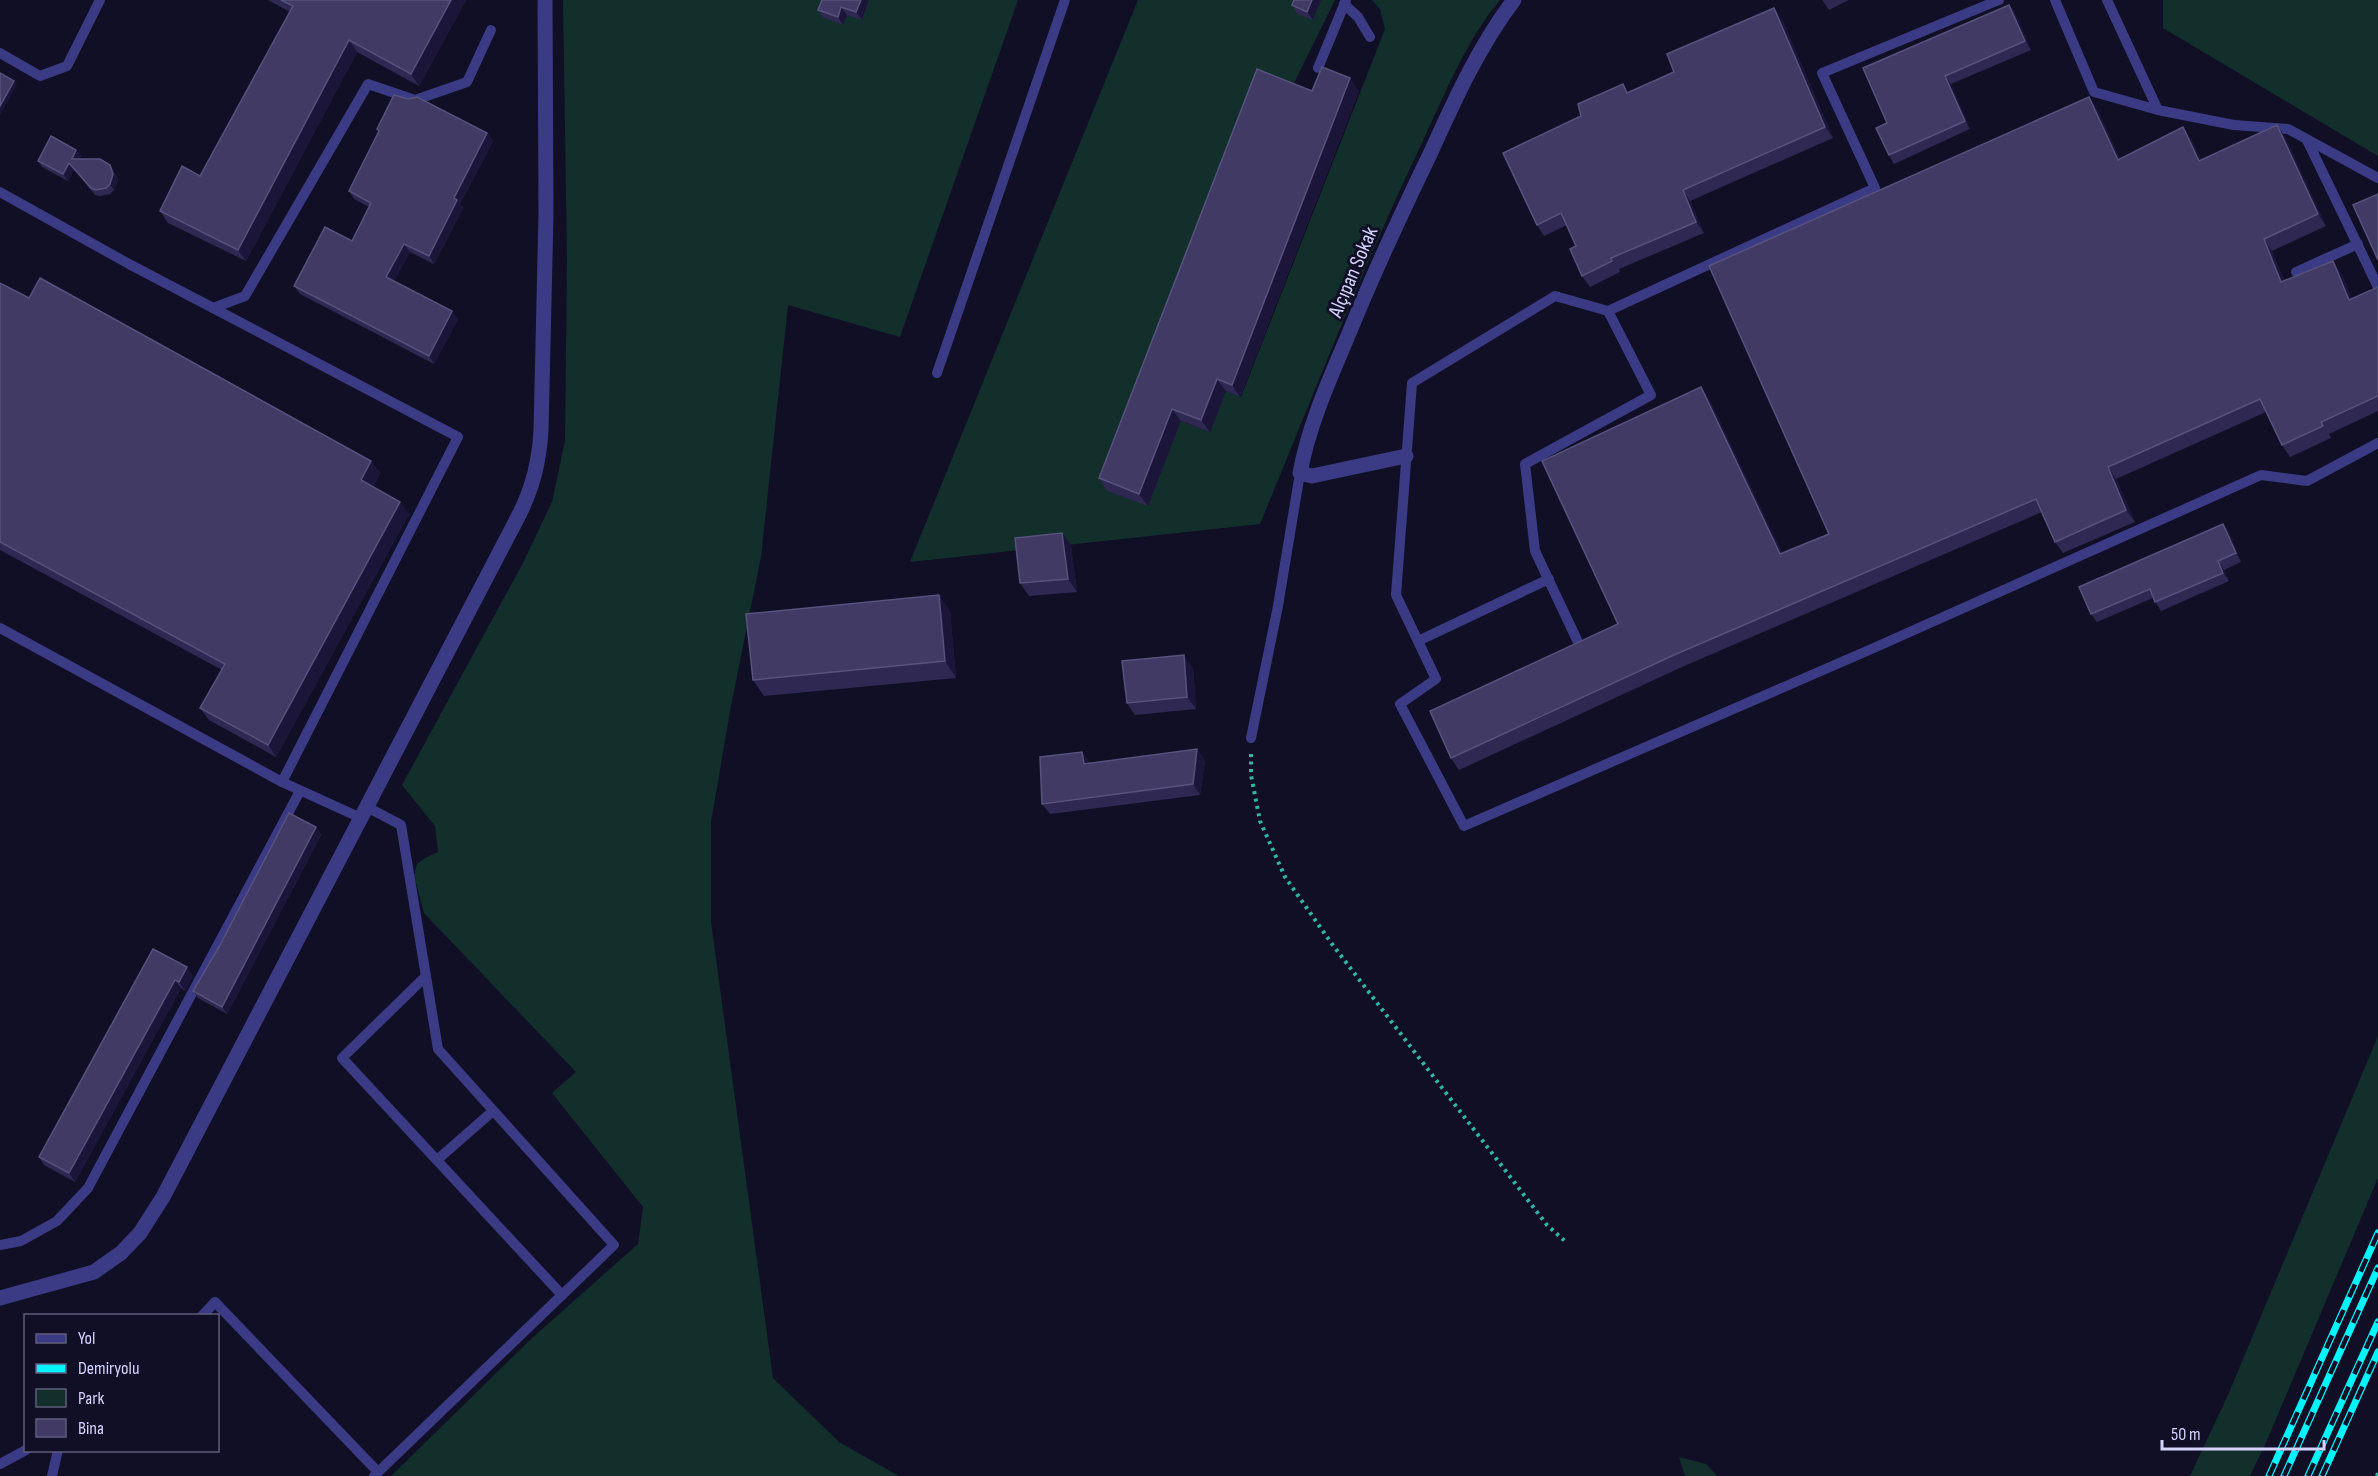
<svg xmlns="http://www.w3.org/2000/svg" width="2378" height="1476" font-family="'Sofia Sans Condensed',sans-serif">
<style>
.green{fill:#122f2c}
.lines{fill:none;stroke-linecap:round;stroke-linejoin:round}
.path{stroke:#2fb7a7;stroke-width:4;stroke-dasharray:3 4.5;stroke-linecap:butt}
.lane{stroke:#3a3b84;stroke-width:10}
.street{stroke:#3a3b84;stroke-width:15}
.rail-casing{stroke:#00f4fe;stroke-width:7}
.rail{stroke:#110f25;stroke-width:4.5;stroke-dasharray:14;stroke-linecap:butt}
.wall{fill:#2e2853}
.shaded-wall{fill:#1b1639}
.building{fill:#403a65;stroke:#57527e;stroke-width:1.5}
.labels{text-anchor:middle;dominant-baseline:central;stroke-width:6;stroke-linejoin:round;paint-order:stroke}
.street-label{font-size:21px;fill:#d5d3ff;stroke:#110f25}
</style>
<rect width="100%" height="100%" fill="#110f25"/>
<g class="green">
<path d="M563 0H1018L900 337 788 305 761 557 731 706 711 822V922L773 1378 839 1442 899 1476H391L531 1339 638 1244 643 1207 552 1093 576 1072 424 913 414 875 417 864 425 858 438 852 435 826 402 785 523 563 552 502 565 441 567 259Z"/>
<path d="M1138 0H1335L1290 91 1181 421 1210 432 1226 391 1241 397 1385 29 1380 9 1372 0H1500C1464 43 1444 97 1420 147 1361 271 1312 398 1260 524L910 562Z"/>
<path d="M2163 0H2378V156L2163 28Z"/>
<path d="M2378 1036V1178L2268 1438 2250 1476H2190L2228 1395Z"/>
<path d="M1679 1457 1706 1464 1717 1476H1685Z"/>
</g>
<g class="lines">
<g class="path">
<path d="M1251 754V775L1260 821 1285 877 1332 944 1547 1225 1565 1241"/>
<path d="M2377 1476 2378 1473"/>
</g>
<g class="lane">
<path d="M2055 0 2094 92 2158 110 2234 125 2288 129 2378 178"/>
<path d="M2107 0 2158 110"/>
<path d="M1344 4 1358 17 1370 37"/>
<path d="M0 53 40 76 67 66 100 0"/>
<path d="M1318 68 1346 0"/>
<path d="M2307 140 2378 287"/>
<path d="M0 192 129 264 213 308 245 296 368 84 415 100 467 82 491 30"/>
<path d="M2296 272 2358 244"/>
<path d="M213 308 458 437 282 782 361 818"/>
<path d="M1608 311 1555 296 1412 383 1396 595 1436 679 1400 704 1464 826 1876 647 2261 475 2307 481 2378 443"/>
<path d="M937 373 1065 0"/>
<path d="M0 628 282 782"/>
<path d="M1577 640 1535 551 1525 464 1651 395 1608 311 1875 188 1822 73 1999 0"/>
<path d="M1418 641 1549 579"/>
<path d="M1251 738 1278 606 1300 473"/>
<path d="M367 807 401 825 438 1049 614 1245 374 1476"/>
<path d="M426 976 342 1058 562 1295"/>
<path d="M437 1160 493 1111"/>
<path d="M0 1245 21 1241 57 1221 88 1188 300 791"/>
<path d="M202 1316 215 1302 378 1472"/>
<path d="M0 1464 26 1450"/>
<path d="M52 1476 58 1450"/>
</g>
<g class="street">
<path d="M1406 456 1312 476 1300 473C1310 418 1336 366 1357 314 1380 259 1405 206 1431 152 1455 99 1479 46 1514 0"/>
<path d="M0 1298 94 1272 121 1253 140 1233 163 1197 520 513C533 486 539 462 541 431L546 214 545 0"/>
</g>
<defs>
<g id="rail">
<path d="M2269 1476 2378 1233"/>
<path d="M2284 1476 2378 1268"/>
<path d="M2308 1476 2378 1322"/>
<path d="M2322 1476 2378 1352"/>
</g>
</defs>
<use href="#rail" class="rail-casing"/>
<use href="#rail" class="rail"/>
</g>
<g class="wall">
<path d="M268 0H466L419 86 357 52 246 261 168 223 160 211 200 176 290 12Z"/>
<path d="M822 0H869L862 20 847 15 843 25 824 18 818 10Z"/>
<path d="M1321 0 1313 20 1297 14 1292 5Z"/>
<path d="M1822 0H1849L1829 10Z"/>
<path d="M2009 5 2015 13 2031 50 1951 84 1970 129 1894 164 1889 155 1887 123Z"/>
<path d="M1782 19 1833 138 1690 201 1704 233 1619 269 1620 272 1590 287 1582 276 1576 246 1567 225 1544 236 1537 225 1581 116Z"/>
<path d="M1312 91H1359L1240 397 1226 391 1210 432 1181 421 1148 506 1107 491 1099 478Z"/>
<path d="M2097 109 2120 159 2191 139 2201 160 2277 125 2285 137 2326 226 2272 251 2284 281 2333 261 2341 273 2352 299 2378 287V411L2329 434 2331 438 2290 457 2282 445 2266 412 2116 479 2135 522 2063 553 2055 542 2042 512 1682 667 1459 770 1451 758 1618 624 1701 387 1709 399 1782 553 1829 534Z"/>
<path d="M377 129 487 133 493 141 460 204 463 208 434 264 410 252 394 281 458 319 434 364 300 294 294 286 352 241 369 207 354 199 349 191 379 132Z"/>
<path d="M76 150 81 156 79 159 110 165 114 171 118 180 114 190 110 194 100 196 95 195 74 169 68 181 42 167 38 161Z"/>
<path d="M0 283 29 298 371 461 380 473 373 487 409 514 276 757 209 720 200 708 222 670 0 550Z"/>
<path d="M2223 524 2229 532 2241 562 2224 570 2229 581 2161 611 2153 598 2097 622 2091 614Z"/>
<path d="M1071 545 1077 592 1029 596 1020 583Z"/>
<path d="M950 611 956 678 764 696 753 680Z"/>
<path d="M1193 668 1196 709 1135 715 1127 703Z"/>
<path d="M1082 752 1090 763 1205 760 1200 795 1050 814 1042 804Z"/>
<path d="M316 827 321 835 227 1014 198 998 193 991Z"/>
<path d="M153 949 187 967 193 976 185 991 181 988 75 1182 44 1165 39 1157Z"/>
</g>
<g class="shaded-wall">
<path d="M451 0H466L419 86 411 74Z"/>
<path d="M861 0H869L862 20 856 12Z"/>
<path d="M1312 0H1321L1313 20 1307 12Z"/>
<path d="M2009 5 2015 13 2031 50 2025 41Z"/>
<path d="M841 7 847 15 843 25 838 17Z"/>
<path d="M1774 8 1782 19 1833 138 1825 127Z"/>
<path d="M349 40 357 52 246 261 238 250Z"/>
<path d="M1945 76 1951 84 1970 129 1965 121Z"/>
<path d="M1350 78 1359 91 1240 397 1232 385Z"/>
<path d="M14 81 17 85 0 115V106Z"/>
<path d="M2089 97 2097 109 2126 172 2118 160Z"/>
<path d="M2277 125 2285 137 2326 226 2318 214Z"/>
<path d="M2183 127 2191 139 2207 173 2199 161Z"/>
<path d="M487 133 493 141 460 204 463 208 434 264 429 256 454 198Z"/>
<path d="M76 150 81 156 76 165 72 159Z"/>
<path d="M69 163 74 169 68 181 63 174Z"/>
<path d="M110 165 114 171 118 180 114 190 110 184Z"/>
<path d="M1683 190 1690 201 1704 233 1696 222Z"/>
<path d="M2264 239 2272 251 2290 294 2281 282Z"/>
<path d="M404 244 410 252 392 285 386 277Z"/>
<path d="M2333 261 2341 273 2358 312 2349 300Z"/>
<path d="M452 311 458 319 434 364 429 356Z"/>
<path d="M1217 379 1226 391 1210 432 1201 420Z"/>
<path d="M1701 387 1709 399 1788 566 1780 554Z"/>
<path d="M1172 409 1181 421 1148 506 1139 494Z"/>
<path d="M371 461 380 473 370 493 361 480Z"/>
<path d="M2108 467 2116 479 2135 522 2126 510Z"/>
<path d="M400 502 409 514 276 757 268 745Z"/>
<path d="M2223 524 2229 532 2241 562 2236 553Z"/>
<path d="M1062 533 1071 545 1077 592 1068 579Z"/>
<path d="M2218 561 2224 570 2229 581 2223 573Z"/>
<path d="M939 595 950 611 956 678 945 661Z"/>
<path d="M1184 655 1193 668 1196 709 1187 697Z"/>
<path d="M1197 749 1205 760 1200 795 1193 784Z"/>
<path d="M1082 752 1090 763 1084 764Z"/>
<path d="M316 827 321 835 227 1014 222 1007Z"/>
<path d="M187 967 193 976 185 991 179 982Z"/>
<path d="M175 980 181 988 75 1182 69 1173Z"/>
</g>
<g class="building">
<path d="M281 0H451L411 74 349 40 238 250 160 211 182 166 200 176 293 6Z"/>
<path d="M822 0H861L856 12 841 7 838 17 818 10Z"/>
<path d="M1294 0H1312L1307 12 1292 5Z"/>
<path d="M2009 5 2025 41 1945 76 1965 121 1889 155 1876 128 1887 123 1863 68Z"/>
<path d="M1774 8 1825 127 1683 190 1696 222 1611 258 1612 261 1582 276 1570 249 1576 246 1561 213 1537 225 1503 153 1581 116 1578 104 1623 84 1627 93 1674 72 1667 54Z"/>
<path d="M1322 67 1350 78 1232 385 1217 379 1201 420 1172 409 1139 494 1099 478 1257 69 1312 91Z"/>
<path d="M0 73 14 81 0 106Z"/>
<path d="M394 95 408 99 417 97 487 133 454 198 457 200 429 256 404 244 386 277 452 311 429 356 294 286 325 227 352 241 371 203 349 191 379 131 377 129Z"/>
<path d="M2089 97 2118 160 2183 127 2199 161 2277 125 2318 214 2264 239 2281 282 2333 261 2349 300 2378 287V396L2321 422 2323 426 2282 445 2260 399 2108 467 2126 510 2055 542 2036 499 1674 655 1451 758 1430 711 1618 624 1542 461 1701 387 1780 554 1829 534 1709 266Z"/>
<path d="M51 136 76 150 72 159H100L110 165 113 174 110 184 106 188 96 190 91 188 69 163 63 174 38 161Z"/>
<path d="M2378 194V260L2353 205Z"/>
<path d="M40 278 371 461 361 480 400 502 268 745 200 708 225 664 0 542V283L29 298Z"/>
<path d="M2223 524 2236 553 2218 561 2223 573 2155 602 2150 589 2091 614 2079 587Z"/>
<path d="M1062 533 1068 579 1020 583 1015 538Z"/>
<path d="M939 595 945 661 753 680 746 614Z"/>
<path d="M1184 655 1187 697 1127 703 1122 661Z"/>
<path d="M1197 749 1193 784 1042 804 1040 757 1082 752 1084 764Z"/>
<path d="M289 813 316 827 222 1007 193 991 219 947Z"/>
<path d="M153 949 187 967 179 982 175 980 69 1173 39 1157Z"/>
</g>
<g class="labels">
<g class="street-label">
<text transform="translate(1353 272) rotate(-67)">Alçıpan Sokak</text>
</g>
</g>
<rect x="24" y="1314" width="195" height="138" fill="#110f25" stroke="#5f5d7c" stroke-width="1.5"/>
<rect x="36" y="1334" width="30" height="9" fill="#3a3b84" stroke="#5f5d7c" stroke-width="1.5"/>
<text x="78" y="1344" font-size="18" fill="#d5d3ff">Yol</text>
<rect x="36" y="1364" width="30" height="9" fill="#00f4fe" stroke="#5f5d7c" stroke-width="1.5"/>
<text x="78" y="1374" font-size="18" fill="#d5d3ff">Demiryolu</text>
<rect x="36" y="1389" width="30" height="18" fill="#122f2c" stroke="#5f5d7c" stroke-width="1.5"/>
<text x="78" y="1404" font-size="18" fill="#d5d3ff">Park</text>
<rect x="36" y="1419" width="30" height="18" fill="#403a65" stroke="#5f5d7c" stroke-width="1.5"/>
<text x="78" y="1434" font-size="18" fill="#d5d3ff">Bina</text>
<path d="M2162 1440v9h162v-9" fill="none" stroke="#d5d3ff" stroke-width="3"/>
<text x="2171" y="1440" font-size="18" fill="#d5d3ff" stroke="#110f25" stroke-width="4.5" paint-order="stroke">50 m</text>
</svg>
